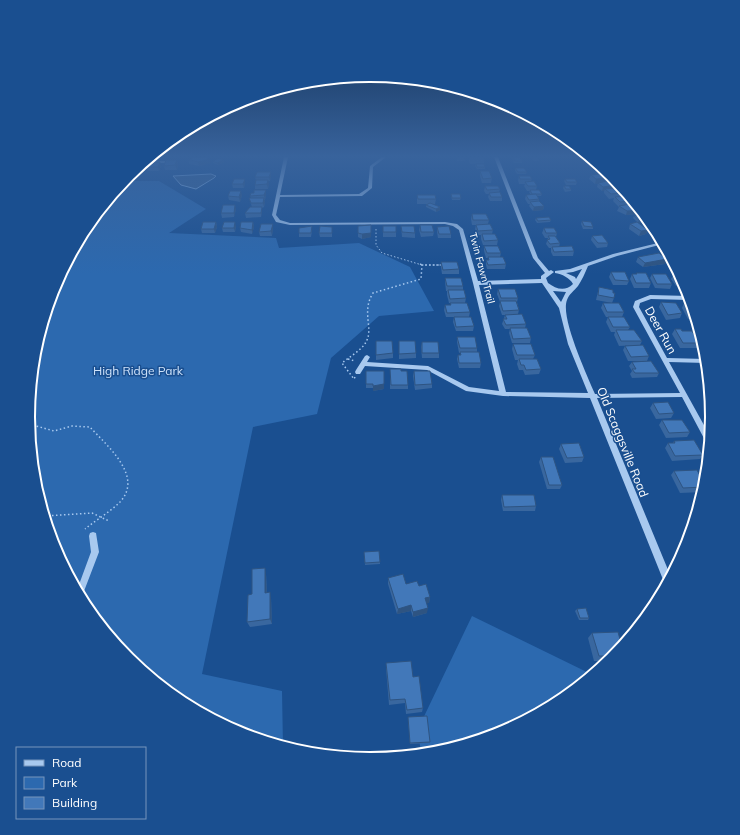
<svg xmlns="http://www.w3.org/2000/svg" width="740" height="835" font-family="Mulish,sans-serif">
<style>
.green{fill:#2c69af}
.water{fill:#3b6291;stroke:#9bc4f1}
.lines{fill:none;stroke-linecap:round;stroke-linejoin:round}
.path-far1{stroke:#a8c9ef;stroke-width:1;stroke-dasharray:1.5 2;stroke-linecap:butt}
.path{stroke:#a8c9ef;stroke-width:1.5;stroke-dasharray:1.5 2.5;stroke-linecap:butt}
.minor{fill:#a8c9ef;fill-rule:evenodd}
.wall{fill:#39679f}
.shaded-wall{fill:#2e5482}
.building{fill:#4278b9;stroke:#2e5482}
.labels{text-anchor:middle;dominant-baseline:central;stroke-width:3;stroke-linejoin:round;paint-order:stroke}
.far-street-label{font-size:10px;fill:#fff;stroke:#1a4f90}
.street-label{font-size:12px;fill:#fff;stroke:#1a4f90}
.park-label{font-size:12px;fill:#cfe3fb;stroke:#1a4f90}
.rim{fill:none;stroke:#fff;stroke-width:2}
</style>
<rect width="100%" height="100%" fill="#1a4f90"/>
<g class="green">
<path d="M124 181H159L206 209 169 233 276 238 279 248 359 243 410 267 434 311 379 316 331 358 317 414 253 427 202 674 282 691 283 747 239 733 180 702 128 659 86 607 54 548 35 484 28 417 35 351 54 286 86 227Z"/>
<path d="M472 616 593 675C582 684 571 694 560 702 522 727 465 750 421 754L418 729Z"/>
</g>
<path class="water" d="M211 174 216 176 214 178 196 189 181 185 173 176Z"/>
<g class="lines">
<g class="path-far1">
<path d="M376 229V245L382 253 422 265"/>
<path d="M422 265H443"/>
</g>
<g class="path">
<path d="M420 264 422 265"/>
<path d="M348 359 355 361"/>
<path d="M355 377 354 379 342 363C349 357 362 350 366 342 374 328 361 312 373 293L421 279 422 265H443"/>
<path d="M29 424 54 431 72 426 90 427C107 446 144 476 120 502 110 512 96 520 85 529"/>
<path d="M44 516 92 513 109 521"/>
</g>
<g class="minor">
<path d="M284 157H288L280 195 359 194 368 188 370 166 382 157H386L373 167 372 188 362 196 280 197 276 215 280 220 290 223 445 222 457 224 463 229 478 281 541 279V276L545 273 533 258 494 157H498L538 258 549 271 551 270 554 272 546 278 548 283C556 289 565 292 573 284 570 278 562 274 555 273V271L570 269 613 254 662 242 663 244 617 256 588 266C585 273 582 280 578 286 574 291 569 294 567 300 560 317 587 375 595 394L680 393 633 307 635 301 650 295 689 296 690 299 689 300 651 299 640 303 639 307 667 358 706 359V363L669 362 710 436 709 445 707 444 682 397 597 398 671 577 666 585 664 582 590 398 503 396 466 391 427 370 365 366 360 374H356L355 372 356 370 365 356 367 355 370 357 367 362 428 366 469 387 499 391 473 283 459 230 453 226 445 224 290 225 276 222 272 215ZM582 269 576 279 575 277 566 273 573 272ZM542 283 559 308 568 344 588 393 506 392 479 285ZM553 291 566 292 561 302Z"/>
<path d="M149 158 158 161H174L176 162 174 163H158L147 160Z"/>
<path d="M611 179H615L626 193H623L611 181Z"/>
<path d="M93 532 96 533 99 552 81 599 77 590 91 552 89 536 90 533Z"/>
</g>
</g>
<g class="wall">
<path d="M457 157H464L465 159V161H457Z"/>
<path d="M469 157 484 159V163L470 164 469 161Z"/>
<path d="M512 157 522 161V163H514L512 159Z"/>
<path d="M531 157H538L539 159V161H533Z"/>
<path d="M188 159 211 163 199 166 189 164Z"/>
<path d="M177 160 178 165 177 170H165L164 166Z"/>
<path d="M223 160 224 162 218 165 213 163V161Z"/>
<path d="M146 161 147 165 145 170H135Z"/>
<path d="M476 164 485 167V169H477L475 166Z"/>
<path d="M161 166 159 171H148L146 167Z"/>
<path d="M515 168 527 172 526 174H517L515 171Z"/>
<path d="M480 171 492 178 491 183H482L480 176Z"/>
<path d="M591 175 607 178 606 181 615 185 614 188 622 193 621 196 630 197 633 202 632 205 638 208 640 210 639 214 626 215 617 211 619 207 613 201 614 198 609 199 604 193V191H602L597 187 598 183 595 184 589 179Z"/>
<path d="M271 176 270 181H268L269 184 268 189H255V185L256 180 255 177Z"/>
<path d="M519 176 532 179 531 181 537 186 536 190 542 194 541 196H537L539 199V201L544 206 543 210 533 211 529 206 530 204H528L525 199 526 195H531L529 192 530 191H527L524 186 525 184H519L518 180Z"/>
<path d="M565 179 577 182 576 185H566L564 181Z"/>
<path d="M245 183 244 188H233L232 184Z"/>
<path d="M485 186 500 189 499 192 502 197V201H490L488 197 489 194H486L484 191Z"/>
<path d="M564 186 571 189V191L565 192 563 188Z"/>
<path d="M266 190V195L265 200H264L265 202 264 207 262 208V212L261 217 246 218 245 213 252 207 249 198H251L250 196 254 193Z"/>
<path d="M451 194 461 198 460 200H452Z"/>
<path d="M242 195 240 202 229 200 228 196Z"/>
<path d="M417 195 436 199 435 204H432L440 207V210L436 212 426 207V205L428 204H417Z"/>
<path d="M236 209 234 217 222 218 221 213Z"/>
<path d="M472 214 489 220 488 224 493 230 492 234 498 240 497 245H483L481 239V235H477L475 229 476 225H472L471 219Z"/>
<path d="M634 216 648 219 647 221 638 223 648 230 646 234 639 236 629 229 630 224 637 222 633 218Z"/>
<path d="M536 218 551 220 550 222 537 223 535 220Z"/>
<path d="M582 221 593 227V229H583L581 224Z"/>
<path d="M216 222 217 227 215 233H202L201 229Z"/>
<path d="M253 222 254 227 252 234 241 232 240 228Z"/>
<path d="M420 225 434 232 433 236 421 237 419 230Z"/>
<path d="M236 226 235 232H223L222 228Z"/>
<path d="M358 226 371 237 362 239 358 237Z"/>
<path d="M383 226 396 232V237H383Z"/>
<path d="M401 226 415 233V238L402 237Z"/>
<path d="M332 227V237H320L319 233Z"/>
<path d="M437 227 451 234V238H438L437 232Z"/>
<path d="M273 228 272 236H260L259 232Z"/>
<path d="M544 228 557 233 556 237 560 243 559 247 574 251 573 256H553L551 252V248H549L546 244 548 238H545L542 233Z"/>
<path d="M312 230 311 237H299V233Z"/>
<path d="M592 236 608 243 607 247 597 248 591 240Z"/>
<path d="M484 246 501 253 500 257 506 264 505 269H487L486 265V260H488V258H486L484 251Z"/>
<path d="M638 257 665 264 643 267 636 262Z"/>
<path d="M441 262 459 269V274H442L441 267Z"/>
<path d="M611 272 629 281 627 285H613L609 277Z"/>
<path d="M636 273 651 283 649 288H634L630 279 632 274H636Z"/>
<path d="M652 274 672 284 670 289 655 288 650 278Z"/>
<path d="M674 274H679L686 288H682L680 286H676L671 279Z"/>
<path d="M445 278 463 286V290L466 298 465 303 470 312 469 317 474 326 473 331H456L453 322 454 317H446L444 310 445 305H450V303H449L447 295V291H446L445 282Z"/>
<path d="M599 287 613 293 614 298 612 303 596 300Z"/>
<path d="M498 289 518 298 517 302 519 310 518 314 526 324 525 328 531 338 530 343H512L509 333 510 329H505L502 324 505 315H502L499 306 500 302 497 294Z"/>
<path d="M661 302 682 313 680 318 666 320 659 307Z"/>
<path d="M603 303 624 312 622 317H606L601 308Z"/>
<path d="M684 303 691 304 696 319H688L682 308Z"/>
<path d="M608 317 630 327 628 330 642 341 640 345 619 346 614 335 615 332H611L606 322Z"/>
<path d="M675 329 682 331 699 343 697 348H680L672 334Z"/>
<path d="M699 332H700L705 350 697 336Z"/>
<path d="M457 337 477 348V352L481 363 480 368H459L457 359 458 355H460V353H459L457 342Z"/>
<path d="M376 341 393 353V358L376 360Z"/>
<path d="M399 341 416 353V358L399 359Z"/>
<path d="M422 342 439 353V358H422L421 347Z"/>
<path d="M513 344 535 355 533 359 541 369 539 374 525 375 523 370H519L517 364 518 360H515L512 349Z"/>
<path d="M625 346 649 356 647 361H628L623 350Z"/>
<path d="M632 362 659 373 657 377 632 378 630 374 632 371 629 366Z"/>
<path d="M390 369 401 371 408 385V389H390Z"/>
<path d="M366 371 384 389 373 391V388H366Z"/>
<path d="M414 371 432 384V388L415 390 413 376Z"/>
<path d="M653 403 674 413 671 418 656 419 650 408Z"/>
<path d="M662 420 690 432 687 437 666 438 659 425Z"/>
<path d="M674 441 703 455 700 459 672 461 665 448 668 443H673Z"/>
<path d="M561 444 584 457 582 462 565 463 559 449Z"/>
<path d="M541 457 562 485 560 489H547L539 462Z"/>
<path d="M674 471 705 485 703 492 680 493 671 475Z"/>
<path d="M502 495 536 506 535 511H503L501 500Z"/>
<path d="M364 552 380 562V564L365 565Z"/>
<path d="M266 574 267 592 271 598 272 624 250 627 247 622 252 594Z"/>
<path d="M388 578 406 584 419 586 430 597 429 603H427V613L413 617 411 611 397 614 388 584Z"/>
<path d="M577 609 589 618 588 620H579L575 611Z"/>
<path d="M592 633 612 659 602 668 600 661H594L588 638Z"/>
<path d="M386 663 413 677 423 708 422 712 406 714 405 703 389 705 386 668Z"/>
<path d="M408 717 430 742 429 743 410 744Z"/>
</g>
<g class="shaded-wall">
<path d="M210 159 211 163 199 166 198 162Z"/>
<path d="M177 160 178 165 177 170 175 165Z"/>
<path d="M223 160 224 162 218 165 217 163Z"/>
<path d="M146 161 147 165 145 170 144 166Z"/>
<path d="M160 162 161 166 159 171 158 167Z"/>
<path d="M271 172V176L270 181 269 177Z"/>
<path d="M607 178 606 183 595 184 596 179Z"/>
<path d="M245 179V183L244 188 243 184Z"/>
<path d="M268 180 269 184 268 189 267 184Z"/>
<path d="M615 185 613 190 605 189 604 191H602L603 187Z"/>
<path d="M266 190V195L265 200 264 195Z"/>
<path d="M241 191 242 195 240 202 239 197Z"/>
<path d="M264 198 265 202 264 207 263 203Z"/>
<path d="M235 205 236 209 234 217V213Z"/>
<path d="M544 206 543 210 533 211 534 207Z"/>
<path d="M262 207V212L261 217V213Z"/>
<path d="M440 207V210L436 212V209Z"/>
<path d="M640 210 639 214 626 215 627 211Z"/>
<path d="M648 219 647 221 638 223 639 220Z"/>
<path d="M216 222 217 227 215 233 214 229Z"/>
<path d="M235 222 236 226 235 232 234 228Z"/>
<path d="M253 222 254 227 252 234V230Z"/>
<path d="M273 224V228L272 236 271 231Z"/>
<path d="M648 230 646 234 639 236 641 231Z"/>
<path d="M371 233V237L362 239V234Z"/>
<path d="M667 259 665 264 643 267 645 263Z"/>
<path d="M384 384V389L373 391V386Z"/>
<path d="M265 568 266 574 267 598 265 593Z"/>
<path d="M270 592 271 598 272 624 270 619Z"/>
<path d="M430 597 429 603 424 604 425 598Z"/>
<path d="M411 605V611L397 614 398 609Z"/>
<path d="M428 608 427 613 413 617V612Z"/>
</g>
<g class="building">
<path d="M195 157H205L210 159 198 162 188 159Z"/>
<path d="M458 157H464L465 159H458Z"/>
<path d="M469 157H483L484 159H470Z"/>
<path d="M512 157H520L522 161H515Z"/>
<path d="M532 157H538L539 159H533Z"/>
<path d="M219 158 223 160 217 163 213 161Z"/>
<path d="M166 160H177L175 165 164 166Z"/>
<path d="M146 161 144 166H140Z"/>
<path d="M149 162H160L158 167H146Z"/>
<path d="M476 164H484L485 167H477Z"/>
<path d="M515 168H524L527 172H518Z"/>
<path d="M480 171H489L492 178 483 179Z"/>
<path d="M257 172H271L269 177H255Z"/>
<path d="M600 174 607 178 596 179 591 175Z"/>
<path d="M519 176H530L532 179H520Z"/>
<path d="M234 179H245L243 184H232Z"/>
<path d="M565 179H575L577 182H567Z"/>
<path d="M256 180H268L267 184 255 185Z"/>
<path d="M534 181 537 186H528L525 182Z"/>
<path d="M608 181 615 185 603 187 598 183Z"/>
<path d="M485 186H498L500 189 487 190Z"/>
<path d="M564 186H569L571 189H566Z"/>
<path d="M616 188 622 193 611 194 605 189Z"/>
<path d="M254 190H266L264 195 250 196 251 193H254Z"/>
<path d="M530 190H539L542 194H532Z"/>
<path d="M230 191H241L239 197 228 196Z"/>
<path d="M500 192 502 197H491L489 193Z"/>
<path d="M451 194H460L461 198H452Z"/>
<path d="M536 194 539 199 529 200 526 195Z"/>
<path d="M417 195H435L436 199H418Z"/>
<path d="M628 196 633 201 620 202 615 197Z"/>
<path d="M249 198H264L263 203H251Z"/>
<path d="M539 201 544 206 534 207 530 202Z"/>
<path d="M430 203 440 207 436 209 426 205Z"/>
<path d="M630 204 638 208 640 210 627 211 619 206Z"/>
<path d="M223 205H235L234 213H221Z"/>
<path d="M250 207H262L261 213H245Z"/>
<path d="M472 214H486L489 220H473Z"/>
<path d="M642 215 648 219 639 220 634 216Z"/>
<path d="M549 217 551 220 538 221 536 218Z"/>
<path d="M582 221 591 222 593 227 584 226Z"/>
<path d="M203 222H216L214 229H201Z"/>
<path d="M224 222H235L234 228H222Z"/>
<path d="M241 222H253L252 230 240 228Z"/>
<path d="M637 222 648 230 641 231 630 224Z"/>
<path d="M261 224H273L271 231 259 232Z"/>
<path d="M490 224 493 230 478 231 476 225Z"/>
<path d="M371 225V233L362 234 358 233V226Z"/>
<path d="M420 225H432L434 232H421Z"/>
<path d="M312 226 311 233H299V228Z"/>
<path d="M320 226 332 227V233H319Z"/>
<rect x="383" y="226" width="13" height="6"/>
<path d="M401 226H414L415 233 402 232Z"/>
<path d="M449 226 451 234H439L437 227Z"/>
<path d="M544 228H554L557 233H546Z"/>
<path d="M482 234H495L498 240 484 241Z"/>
<path d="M602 235 608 243H598L592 236Z"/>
<path d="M548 236H555L560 243 550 244 547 240 550 239Z"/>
<path d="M484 246H498L501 253H487Z"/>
<path d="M572 246 574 251 554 252 552 247Z"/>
<path d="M659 253 667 259 645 263 638 257Z"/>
<path d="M488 257H503L506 264 488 265 486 260H489Z"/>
<path d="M441 262H457L459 269 443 270Z"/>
<path d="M611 272H625L629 281 615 280Z"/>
<path d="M636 273H646L651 283H636L632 274H637Z"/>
<path d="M652 274H666L672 284H657Z"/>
<path d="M674 274H679L684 283 683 281H678Z"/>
<path d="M445 278H461L463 286H447Z"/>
<path d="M599 287 613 290V293H615L614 298 598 295Z"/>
<path d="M498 289H515L518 298H501Z"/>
<path d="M448 290H464L466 298 450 299Z"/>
<path d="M500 301H516L519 310 503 311Z"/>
<path d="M661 302 676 303 682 313 668 315Z"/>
<path d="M450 303H467L470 312 447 313 445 305H451Z"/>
<path d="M603 303H619L624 312H607Z"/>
<path d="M684 303 691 304 694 314H690Z"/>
<path d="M522 314 526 324 506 325 503 319H507L505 315Z"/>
<path d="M454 317H471L474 326 456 327Z"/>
<path d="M608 317H624L630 327H613Z"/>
<path d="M510 328H527L531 338 513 339Z"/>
<path d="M675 329H681L682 331H692L699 343H683Z"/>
<path d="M616 330H634L642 341H621Z"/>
<path d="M457 337H475L477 348H460Z"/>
<path d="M376 341H392L393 353 376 355Z"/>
<path d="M399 341H415L416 353 399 354Z"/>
<path d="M422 342H438L439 353H422Z"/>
<path d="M513 344H531L535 355H517Z"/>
<path d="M643 345 649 356 631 357 625 346Z"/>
<path d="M460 352H479L481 363H459L458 355H461Z"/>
<path d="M519 359H537L541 369 526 370 524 365H521Z"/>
<path d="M651 361 659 373H635L632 369H636L632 362Z"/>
<path d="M390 369H401V371H407L408 385H391Z"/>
<path d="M366 371H384V384L373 386V384H366Z"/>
<path d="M414 371H430L432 384 415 385Z"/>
<path d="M668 402 674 413 659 414 653 403Z"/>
<path d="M662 420H682L690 432 669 433Z"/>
<path d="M694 440 703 455 675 456 668 443H675L674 441Z"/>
<path d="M579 443 584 457 567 458 561 444Z"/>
<path d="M541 457H553L562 485H549Z"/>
<path d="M697 470 705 485 704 487 683 488 674 471Z"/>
<path d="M502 495H534L536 506 504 507Z"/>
<path d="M379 551 380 562 365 563 364 552Z"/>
<path d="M265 568V593L270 592V619L247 622 248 595 252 594V569Z"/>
<path d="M403 574 406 584 417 581 419 586 426 584 430 597 425 598 428 608 413 612 411 605 398 609 388 578Z"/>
<path d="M586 608 589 618H580L577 609Z"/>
<path d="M618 632 622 647 612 659 607 663 604 656H599L592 633Z"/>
<path d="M411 661 413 677 419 676 423 708 407 710 405 699 390 700 386 663Z"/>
<path d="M427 716 430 742 410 743 408 717Z"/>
</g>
<linearGradient id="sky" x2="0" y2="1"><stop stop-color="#0e2b4f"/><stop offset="0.57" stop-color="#38639c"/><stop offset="1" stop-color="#38639c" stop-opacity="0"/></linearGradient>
<rect width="740" height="274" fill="url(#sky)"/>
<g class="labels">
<g class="far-street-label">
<text transform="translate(482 268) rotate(75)">Twin Fawn Trail</text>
</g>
<g class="street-label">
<text transform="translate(661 330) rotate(61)">Deer Run</text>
<text transform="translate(623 442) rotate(68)">Old Scaggsville Road</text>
</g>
<g class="park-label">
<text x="138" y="370">High Ridge Park</text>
</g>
</g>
<path d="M0 0H740V835H0ZM35 417a335 335 0 1 1 670 0a335 335 0 1 1-670 0Z" fill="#1a4f90" fill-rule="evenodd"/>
<path class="rim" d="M35 417a335 335 0 1 1 670 0a335 335 0 1 1-670 0Z"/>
<rect x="16" y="747" width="130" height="72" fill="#1a4f90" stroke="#7695bc"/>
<rect x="24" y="760" width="20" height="6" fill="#a8c9ef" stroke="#7695bc"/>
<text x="52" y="767" font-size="12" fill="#ffffff">Road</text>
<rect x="24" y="777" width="20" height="12" fill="#2c69af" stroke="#7695bc"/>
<text x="52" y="787" font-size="12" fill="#ffffff">Park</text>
<rect x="24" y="797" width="20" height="12" fill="#4278b9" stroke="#7695bc"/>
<text x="52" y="807" font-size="12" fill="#ffffff">Building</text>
</svg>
